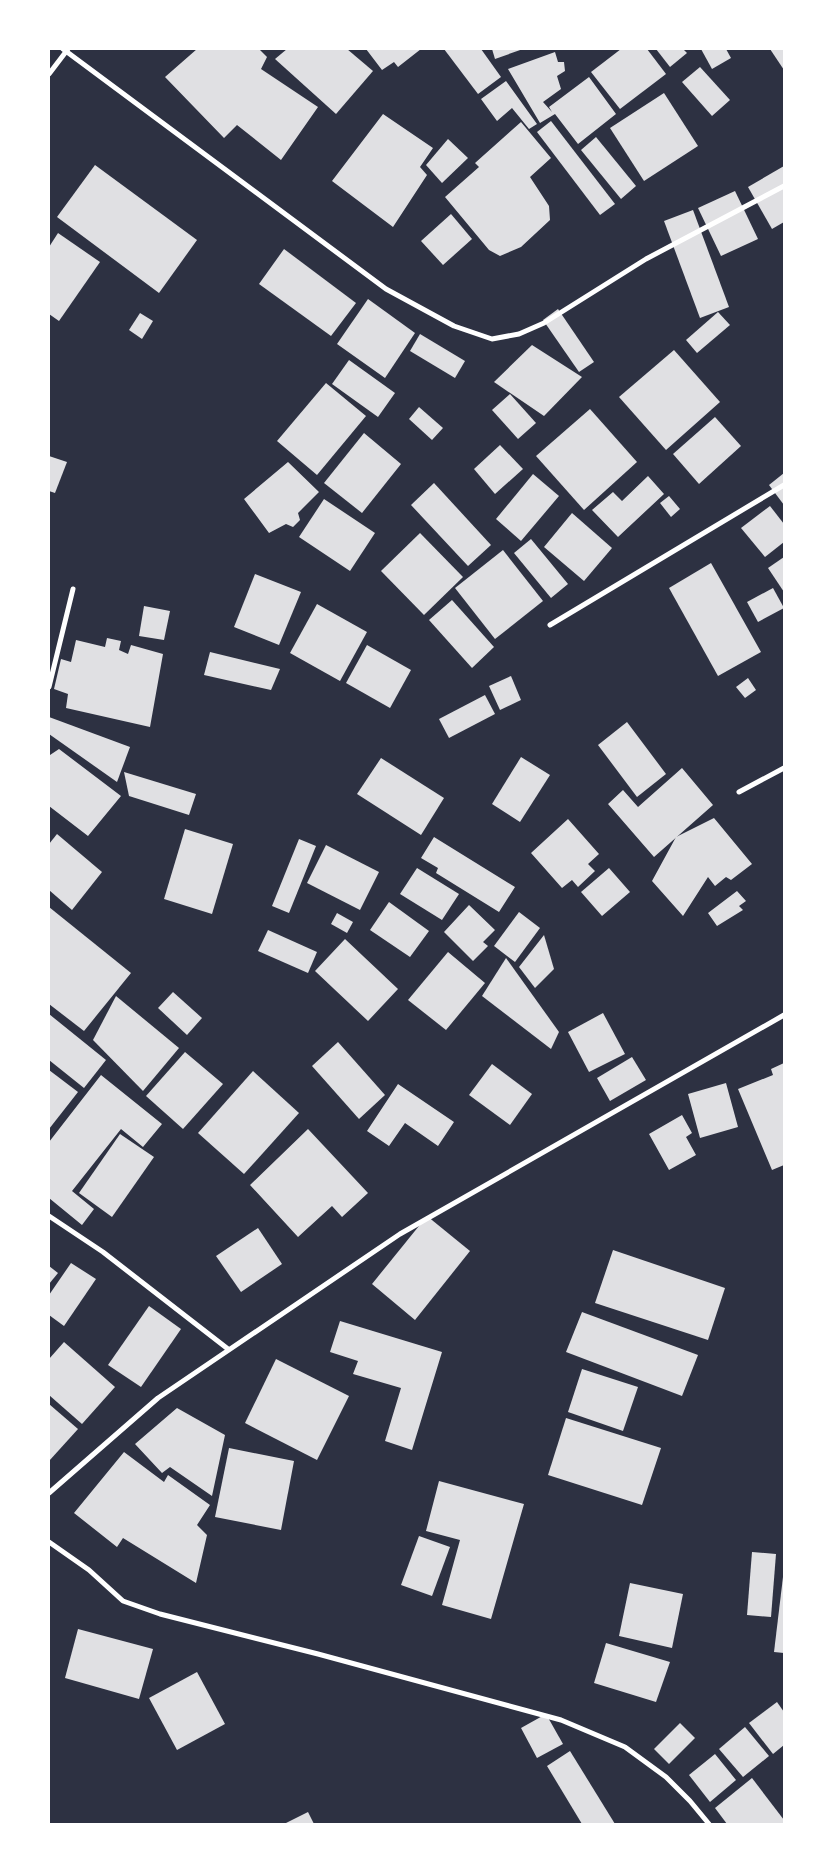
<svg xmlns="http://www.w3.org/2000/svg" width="833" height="1873" font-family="Lato,sans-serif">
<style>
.building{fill:#e0e0e3}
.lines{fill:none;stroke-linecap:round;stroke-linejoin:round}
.minor{stroke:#fff;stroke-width:5}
</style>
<rect width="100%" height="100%" fill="#2d3142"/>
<g class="building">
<path d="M197 49H259L267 57 261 69 318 107 281 160 237 125 224 138 165 77Z"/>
<path d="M287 49H347L373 71 336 114 275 59Z"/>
<path d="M366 49H421L398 67 394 62 382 70Z"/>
<path d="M444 49H481L501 77 478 94Z"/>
<path d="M492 49H523L495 59Z"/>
<path d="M621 49H647L666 74 620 109 591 72Z"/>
<path d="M656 49H683L687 53 670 67Z"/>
<path d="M701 49H726L731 58 712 69Z"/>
<path d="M770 49H784V70Z"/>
<path d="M555 52 558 62H564L565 71 557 76 561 89 543 102 552 112 549 107 589 77 616 114 578 144 555 114 540 123 508 69Z"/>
<path d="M700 67 730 100 712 116 682 82Z"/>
<path d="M506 81 537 124 529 129 512 108 497 121 481 99Z"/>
<path d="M664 93 698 146 644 181 610 128Z"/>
<path d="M383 114 433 148 420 167 427 175 393 227 332 181Z"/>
<path d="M551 121 615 204 600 215 537 132Z"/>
<path d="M521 122 551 158 530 177 549 206 550 220 521 247 500 256 489 250 445 197 479 167 475 163Z"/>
<path d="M596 137 636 186 621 199 581 150Z"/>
<path d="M448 139 468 158 442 183 426 165Z"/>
<path d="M95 165 197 240 159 293 57 217Z"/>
<path d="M784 166V222L772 229 748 187Z"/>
<path d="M735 191 758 239 721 256 698 208Z"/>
<path d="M693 210 729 307 700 318 664 221Z"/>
<path d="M451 214 472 239 443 265 421 241Z"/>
<path d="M58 233 100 262 59 321 49 314V247Z"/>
<path d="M284 249 356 303 331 336 259 284Z"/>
<path d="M368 299 415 333 385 378 337 344Z"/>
<path d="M558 309 594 362 579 372 543 320Z"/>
<path d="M718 312 730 325 697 353 686 340Z"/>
<path d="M140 313 153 321 142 339 129 330Z"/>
<path d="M420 334 465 361 455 378 410 351Z"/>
<path d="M532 345 582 377 544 416 494 382Z"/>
<path d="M674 350 720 402 666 450 619 397Z"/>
<path d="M349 360 395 393 378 417 332 384Z"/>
<path d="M326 383 366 416 317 475 277 441Z"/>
<path d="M510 394 536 423 518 439 492 410Z"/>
<path d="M419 407 443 428 432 440 409 419Z"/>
<path d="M590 409 637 462 584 510 536 456Z"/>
<path d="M715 417 741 446 699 484 673 454Z"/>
<path d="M364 433 401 464 362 513 324 483Z"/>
<path d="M500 445 523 469 495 494 474 469Z"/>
<path d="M49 456 67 462 55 493 49 491Z"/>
<path d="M288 462 319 492 298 513 300 520 293 527 286 524 269 533 244 499Z"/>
<path d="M784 473V505L769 485Z"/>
<path d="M533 474 559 496 521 541 496 519Z"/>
<path d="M648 476 664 494 618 537 592 510 613 492 622 501Z"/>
<path d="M434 483 491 545 468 566 411 505Z"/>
<path d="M669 496 680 509 671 517 660 503Z"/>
<path d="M324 499 375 533 350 571 299 537Z"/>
<path d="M770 506 784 524V542L765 557 741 528Z"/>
<path d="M572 513 612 548 584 581 544 547Z"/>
<path d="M420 533 463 577 424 615 381 571Z"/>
<path d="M531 539 568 584 551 598 514 553Z"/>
<path d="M503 550 543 601 495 639 455 588Z"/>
<path d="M784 557V592L768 568Z"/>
<path d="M711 563 761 652 718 676 669 588Z"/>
<path d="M255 574 301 592 279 645 234 627Z"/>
<path d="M773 588 784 608 758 622 747 602Z"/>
<path d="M452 600 494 647 472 668 429 620Z"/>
<path d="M317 604 367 632 340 681 290 653Z"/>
<path d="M144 606 170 611 164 640 139 636Z"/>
<path d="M107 638 121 641 119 650 128 654 131 645 163 654 150 727 66 708 68 694 54 689 61 659 71 662 76 640 105 647Z"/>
<path d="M367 645 411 670 390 708 346 683Z"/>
<path d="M210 652 280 669 271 690 204 675Z"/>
<path d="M511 676 521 700 500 710 489 686Z"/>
<path d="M748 678 756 690 745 698 736 687Z"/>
<path d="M485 695 495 714 449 738 439 719Z"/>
<path d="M49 717 130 747 117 782 49 734Z"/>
<path d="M627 722 666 774 637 797 598 745Z"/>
<path d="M59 749 121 796 88 836 49 806V754L50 755Z"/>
<path d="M521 757 550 775 520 822 492 804Z"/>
<path d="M381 758 444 798 421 835 357 794Z"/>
<path d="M682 768 713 805 654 857 608 804 623 790 638 807Z"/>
<path d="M124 772 196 794 189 815 129 796Z"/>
<path d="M714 818 752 864 731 880 726 877 715 886 708 877 683 916 652 881 676 837Z"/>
<path d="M568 819 599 854 588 864 595 871 578 887 572 880 562 888 531 853Z"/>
<path d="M185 829 233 844 212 914 164 899Z"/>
<path d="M57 834 102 872 72 910 49 890V844Z"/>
<path d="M434 837 515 887 499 912 436 873 438 868 421 858Z"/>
<path d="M299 839 316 846 289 913 272 906Z"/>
<path d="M326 845 379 872 360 910 307 883Z"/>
<path d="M417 868 459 894 442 920 400 894Z"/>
<path d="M609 868 630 892 602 916 581 892Z"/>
<path d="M737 891 746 901 739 906 743 910 717 926 708 913Z"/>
<path d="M389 902 429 931 410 957 370 930Z"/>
<path d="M469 905 495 930 483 942 488 946 473 961 444 932Z"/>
<path d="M49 907 131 973 84 1031 49 1004Z"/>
<path d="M519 912 540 928 515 962 494 946Z"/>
<path d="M337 913 353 922 347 933 331 924Z"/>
<path d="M268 930 317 952 308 973 258 951Z"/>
<path d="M544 935 554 969 535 988 519 967Z"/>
<path d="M345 939 398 989 368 1021 315 971Z"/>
<path d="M448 952 485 983 446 1030 408 1000Z"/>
<path d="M506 958 559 1032 551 1049 482 996Z"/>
<path d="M173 992 202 1018 187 1035 158 1008Z"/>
<path d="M116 996 179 1048 143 1091 93 1040Z"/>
<path d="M603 1013 625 1054 589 1072 568 1032Z"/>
<path d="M49 1014 106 1060 84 1088 49 1060Z"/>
<path d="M338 1042 385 1095 359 1119 312 1066Z"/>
<path d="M185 1052 223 1084 183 1129 146 1096Z"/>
<path d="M632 1057 646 1080 610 1101 597 1078Z"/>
<path d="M784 1063V1165L772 1170 738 1089 773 1075 771 1069Z"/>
<path d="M492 1064 532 1094 510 1125 469 1095Z"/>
<path d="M49 1070 78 1092 49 1129Z"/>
<path d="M253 1071 299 1113 244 1174 198 1133Z"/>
<path d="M101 1075 162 1124 143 1147 121 1129 72 1191 94 1209 82 1225 49 1198V1142Z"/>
<path d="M726 1083 738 1127 700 1138 688 1094Z"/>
<path d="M398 1084 454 1122 438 1146 405 1123 389 1146 367 1131Z"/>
<path d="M682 1115 692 1133 686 1137 696 1155 669 1170 649 1134Z"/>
<path d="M308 1129 368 1193 342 1217 332 1206 298 1237 250 1185Z"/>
<path d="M120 1134 154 1157 112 1217 79 1193Z"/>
<path d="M427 1216 470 1251 415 1320 372 1284Z"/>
<path d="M258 1228 282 1264 241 1292 216 1256Z"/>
<path d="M613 1250 725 1288 708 1340 595 1303Z"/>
<path d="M71 1263 96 1279 64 1326 49 1315V1295Z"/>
<path d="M49 1266 58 1273 49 1284Z"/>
<path d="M149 1306 181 1329 141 1387 108 1365Z"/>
<path d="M582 1312 698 1355 682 1396 566 1352Z"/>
<path d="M340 1321 442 1352 412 1450 385 1441 401 1388 353 1374 358 1361 330 1352Z"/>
<path d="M64 1342 115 1387 82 1424 49 1395V1359Z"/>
<path d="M276 1359 349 1396 317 1460 245 1423Z"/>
<path d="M582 1369 638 1387 623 1431 568 1412Z"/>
<path d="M49 1404 78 1429 49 1461Z"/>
<path d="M177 1408 225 1435 212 1496 170 1467 162 1473 135 1444Z"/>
<path d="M566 1418 661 1448 642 1505 548 1475Z"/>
<path d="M229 1448 294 1461 281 1530 215 1517Z"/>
<path d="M124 1452 164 1482 168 1475 210 1505 197 1525 207 1535 196 1583 123 1538 117 1547 74 1513Z"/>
<path d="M439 1481 524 1504 491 1619 442 1605 460 1540 426 1531Z"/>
<path d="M419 1536 450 1547 432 1596 401 1585Z"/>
<path d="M752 1552 776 1554 771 1617 747 1615Z"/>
<path d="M783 1577H784V1653L774 1652Z"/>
<path d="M630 1583 683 1594 672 1648 619 1636Z"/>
<path d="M78 1629 153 1649 139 1699 65 1678Z"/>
<path d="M606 1643 670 1662 656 1702 594 1683Z"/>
<path d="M197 1672 225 1724 177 1750 149 1698Z"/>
<path d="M777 1702 784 1712V1745L773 1754 749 1723Z"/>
<path d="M546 1714 563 1744 537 1758 521 1728Z"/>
<path d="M680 1723 695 1738 669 1764 654 1749Z"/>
<path d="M745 1727 769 1756 743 1777 719 1749Z"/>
<path d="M570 1751 615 1824H582L547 1766Z"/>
<path d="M715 1754 736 1780 710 1802 689 1775Z"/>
<path d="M752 1778 784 1820V1824H727L715 1808Z"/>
<path d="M308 1812 314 1824H284Z"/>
</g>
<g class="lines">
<g class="minor">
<path d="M63 49 386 289 454 326 492 339 519 334 544 323 646 259 784 186"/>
<path d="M49 74 68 49"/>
<path d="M550 625 784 485"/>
<path d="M49 687 73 589"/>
<path d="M739 792 784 768"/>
<path d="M49 1216 103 1252 228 1349"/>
<path d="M49 1493 158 1398 400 1234 784 1015"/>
<path d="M49 1542 89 1570 123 1601 160 1614 318 1654 561 1720 625 1747 666 1777 690 1801 709 1824"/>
</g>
</g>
<rect width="833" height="1873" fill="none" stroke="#ffffff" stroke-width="100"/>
</svg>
